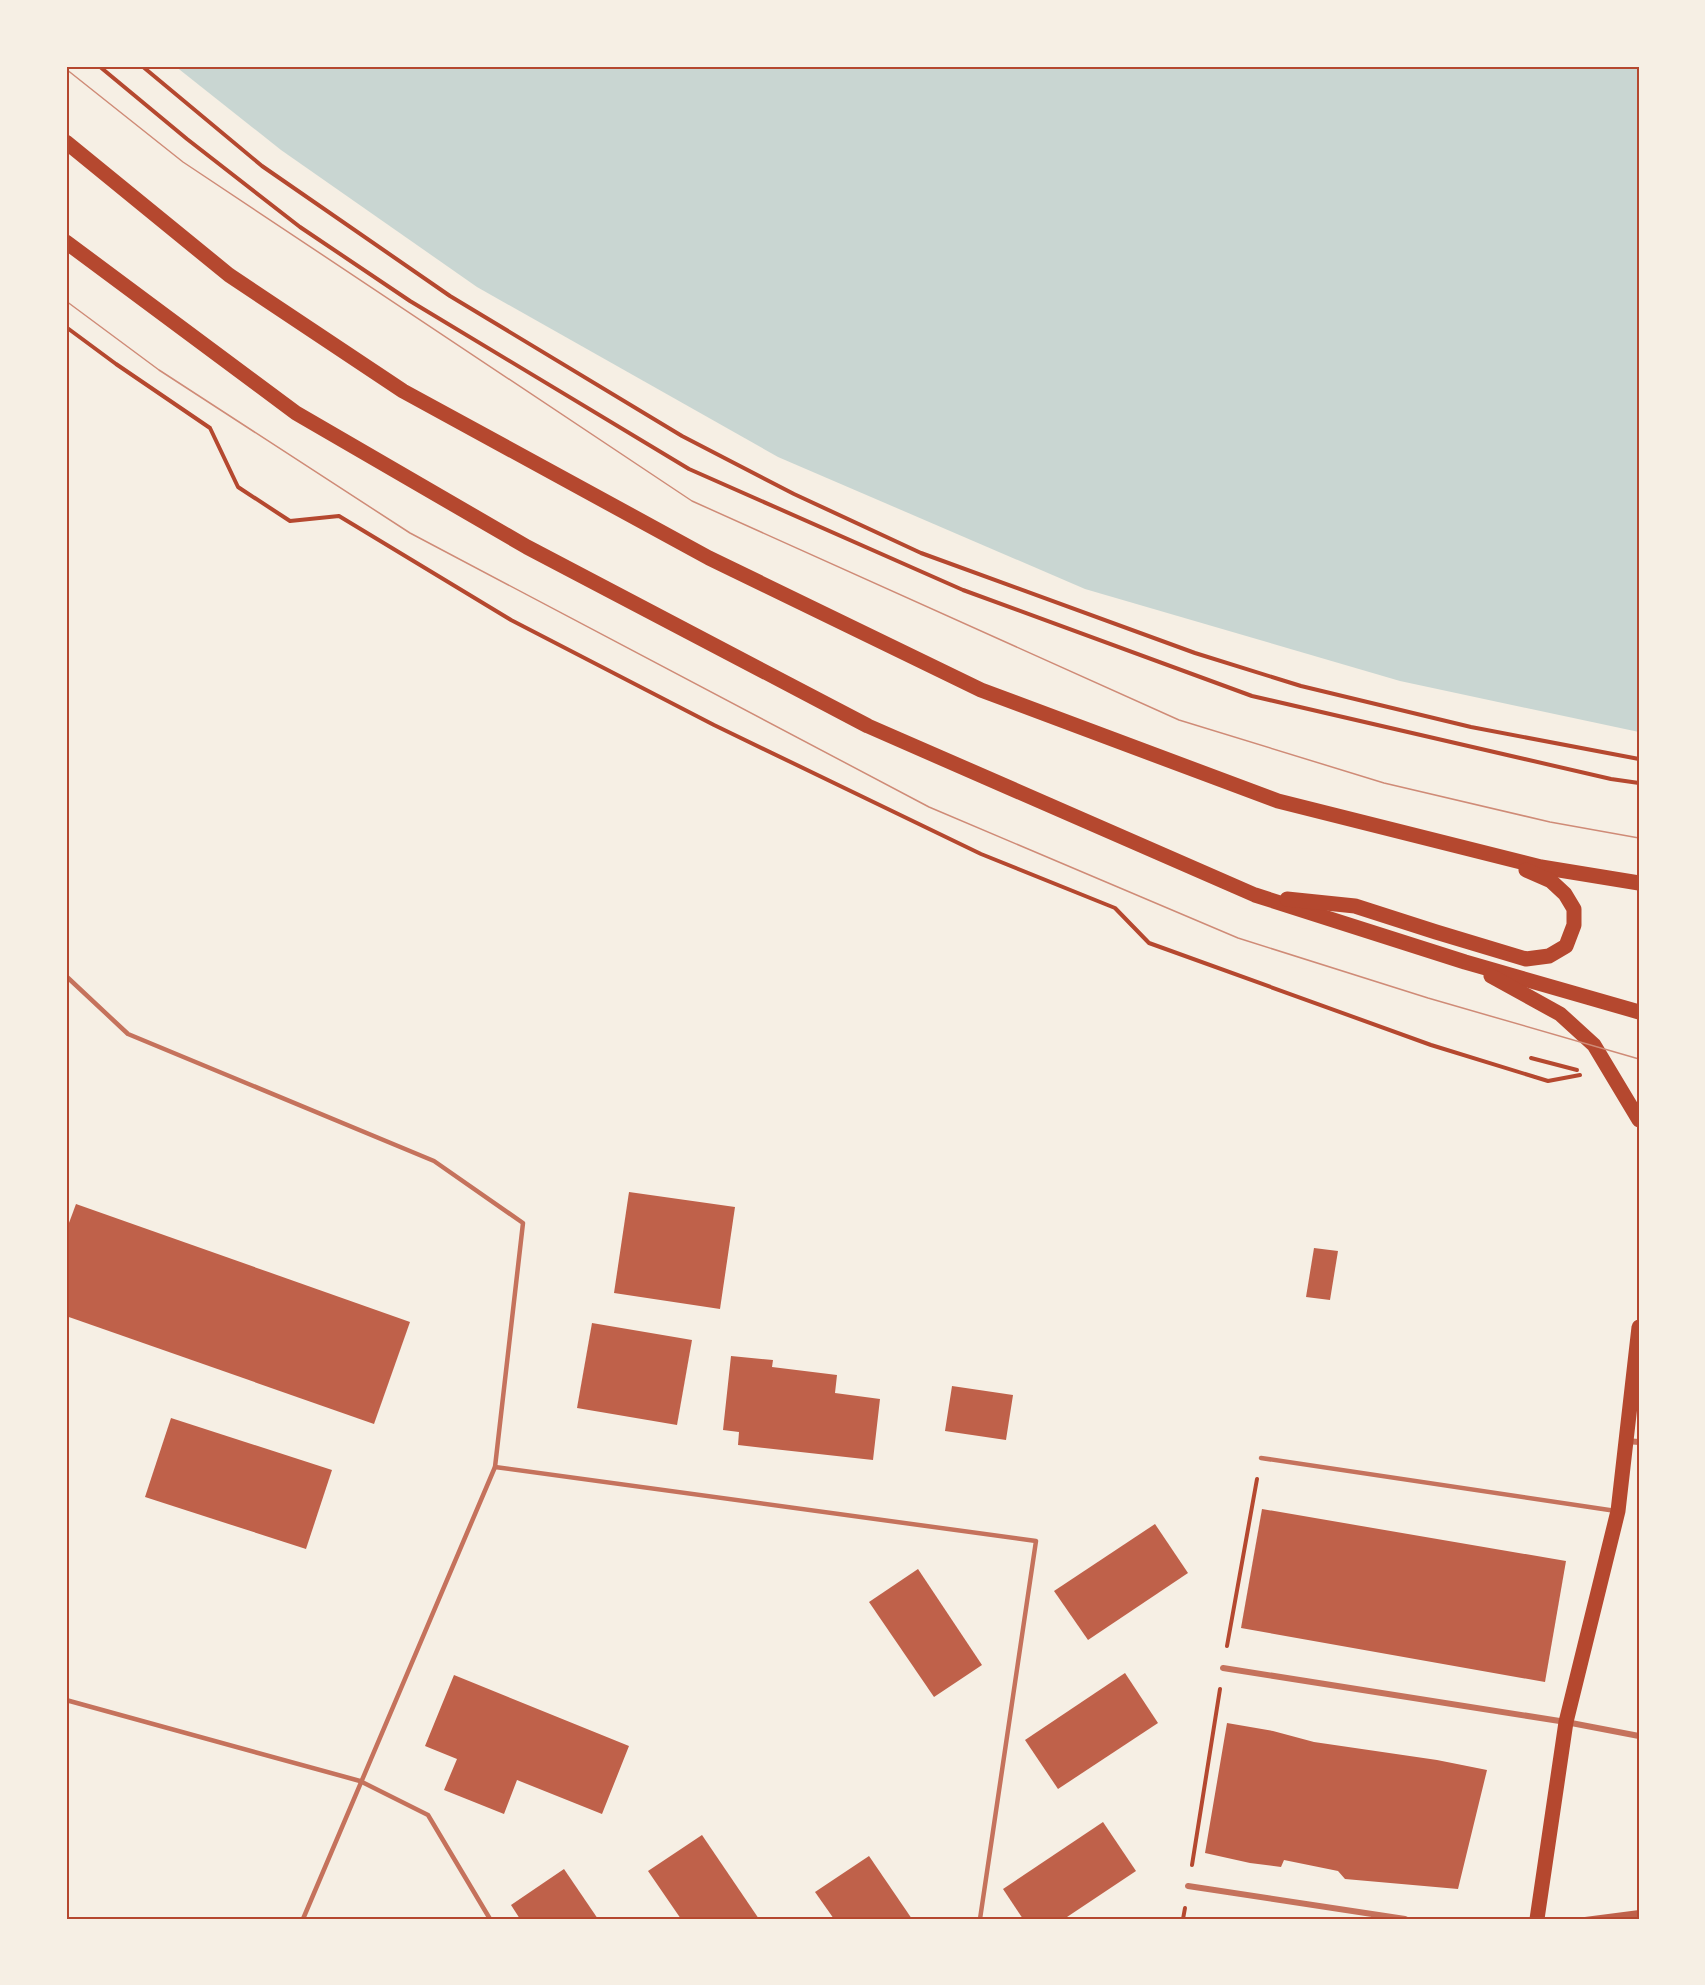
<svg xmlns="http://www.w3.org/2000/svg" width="1705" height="1985" font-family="Signika,sans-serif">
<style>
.water{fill:#c9d6d2}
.building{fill:#bf614a}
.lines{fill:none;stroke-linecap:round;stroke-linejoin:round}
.path{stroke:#b5482f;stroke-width:4}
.service{stroke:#c5725c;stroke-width:4.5}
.minor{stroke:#c5725c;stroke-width:6}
.primary{stroke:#b5482f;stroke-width:15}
.tram{stroke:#cf8b77;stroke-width:1.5}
.neatline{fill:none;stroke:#b5482f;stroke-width:2}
</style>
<rect width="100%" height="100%" fill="#f6efe4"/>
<path class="water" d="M175 66H1639V732L1400 681 1085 589 778 457 477 287 281 150Z"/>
<g class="building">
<path d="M629 1192 735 1207 720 1309 614 1293Z"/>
<path d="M76 1204 410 1322 374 1424 66 1316V1231Z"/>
<path d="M1314 1248 1338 1251 1330 1300 1306 1297Z"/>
<path d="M592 1323 692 1340 677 1425 577 1408Z"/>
<path d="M731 1356 773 1360 772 1367 837 1375 835 1393 880 1399 873 1460 738 1445 739 1432 723 1430Z"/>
<path d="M952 1386 1013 1395 1006 1440 945 1431Z"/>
<path d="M171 1418 332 1470 306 1549 145 1497Z"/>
<path d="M1262 1509 1566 1561 1545 1682 1241 1628Z"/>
<path d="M1155 1524 1188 1573 1088 1640 1054 1591Z"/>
<path d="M918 1569 982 1665 934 1697 869 1602Z"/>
<path d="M1125 1673 1158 1723 1058 1789 1025 1740Z"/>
<path d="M454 1675 629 1746 602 1814 517 1780 504 1814 444 1790 457 1759 425 1746Z"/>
<path d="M1227 1723 1273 1731 1314 1742 1437 1760 1487 1770 1458 1889 1345 1879 1338 1871 1284 1860 1281 1867 1250 1863 1205 1853Z"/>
<path d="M1103 1822 1136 1871 1064 1919H1023L1003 1889Z"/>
<path d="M702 1835 759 1919H681L648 1871Z"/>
<path d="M869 1856 912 1919H834L815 1892Z"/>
<path d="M564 1869 598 1919H520L511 1905Z"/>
<path d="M1639 1910V1919H1577V1918Z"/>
</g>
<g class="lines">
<g class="path">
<path d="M99 66 187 139 300 227 410 301 689 469 963 590 1252 696 1611 779 1639 783"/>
<path d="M142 66 262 166 450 296 682 436 794 494 921 553 1195 653 1301 686 1471 727 1639 759"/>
<path d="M66 327 116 364 210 428 238 487 290 521 339 516 511 620 714 725 981 854 1115 908 1149 943 1431 1045 1548 1081 1580 1075"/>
<path d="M1531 1058 1577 1070"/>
<path d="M1227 1646 1257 1479"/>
<path d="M1192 1865 1220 1689"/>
<path d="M1183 1919 1185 1908"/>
</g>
<g class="service">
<path d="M66 976 128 1034 434 1161 523 1223 495 1467 303 1919"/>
<path d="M1261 1458 1616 1511"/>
<path d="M495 1467 1036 1541 980 1919"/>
<path d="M66 1700 360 1781 428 1815 490 1919"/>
</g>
<g class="minor">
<path d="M1626 1441 1639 1442"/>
<path d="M1223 1668 1566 1722 1639 1736"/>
<path d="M1188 1886 1405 1919"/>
</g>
<g class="primary">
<path d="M66 142 229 275 403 391 709 558 981 690 1278 801 1541 867 1639 883"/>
<path d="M66 242 296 413 527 547 868 726 1255 895 1465 962 1639 1012"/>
<path d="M1287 899 1355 906 1436 932 1526 959 1549 956 1566 946 1574 925V909L1565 894 1551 881 1526 870"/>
<path d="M1491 976 1560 1014 1594 1045 1639 1120"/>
<path d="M1537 1919 1566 1722 1618 1511 1639 1327"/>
</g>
<g class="tram">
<path d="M66 69 183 162 692 501 1179 720 1384 783 1550 822 1639 838"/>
<path d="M66 301 159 370 410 533 929 807 1238 938 1428 998 1639 1059"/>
</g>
</g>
<rect width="1705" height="1985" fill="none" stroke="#f6efe4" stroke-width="135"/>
<rect x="68" y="68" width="1570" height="1850" class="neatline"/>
</svg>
